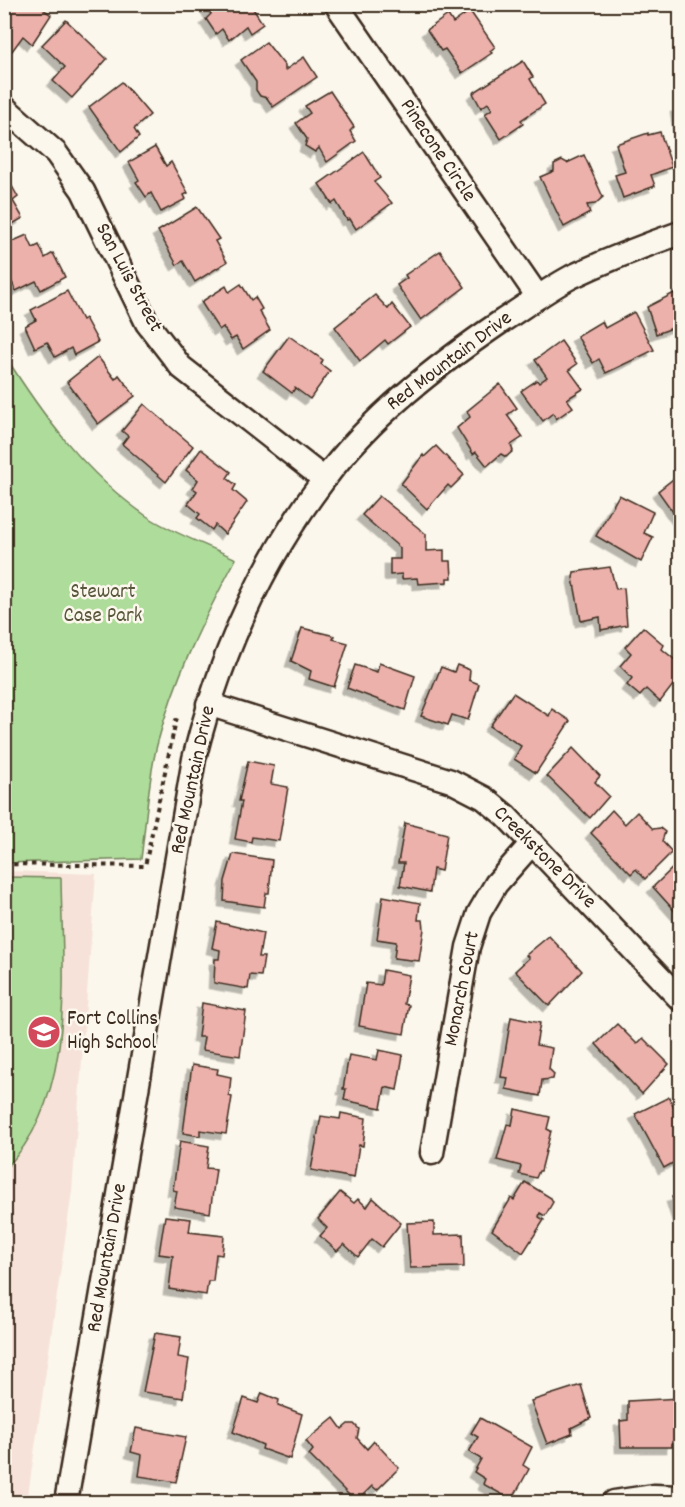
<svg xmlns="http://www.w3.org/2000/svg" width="685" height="1507" font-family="Dekko,sans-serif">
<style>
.built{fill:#f6e2d8}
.green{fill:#aedc9a;stroke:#74835c;stroke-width:1.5}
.building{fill:#ecb1ab;stroke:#3b2a1e;stroke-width:1.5;filter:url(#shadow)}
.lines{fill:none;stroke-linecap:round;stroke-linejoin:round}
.street-casing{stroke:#3b2a1e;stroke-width:27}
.path{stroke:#3b2a1e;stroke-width:4;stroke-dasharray:4.5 4.5;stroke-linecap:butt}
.street{stroke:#fbf7ec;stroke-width:22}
.labels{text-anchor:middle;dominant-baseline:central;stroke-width:5;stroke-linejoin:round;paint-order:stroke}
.street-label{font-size:21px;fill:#3b2a1e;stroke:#fbf7ec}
.park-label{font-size:21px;fill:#58563d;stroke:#fbf7ec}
.poi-label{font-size:21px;fill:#3b2a1e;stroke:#fbf7ec;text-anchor:start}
</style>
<defs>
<filter id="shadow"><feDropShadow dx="-5.5" dy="5.5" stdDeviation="0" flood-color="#0004"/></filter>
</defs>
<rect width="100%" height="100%" fill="#fbf7ec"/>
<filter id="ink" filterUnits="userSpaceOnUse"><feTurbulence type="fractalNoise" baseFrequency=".0167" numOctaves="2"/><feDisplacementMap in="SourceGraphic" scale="12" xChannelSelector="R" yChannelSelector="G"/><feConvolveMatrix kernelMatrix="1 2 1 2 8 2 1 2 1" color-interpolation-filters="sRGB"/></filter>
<g filter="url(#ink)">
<path class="built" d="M5 871 96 874 72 1191 27 1502H5Z"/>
<g class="green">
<path d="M4 354C42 415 85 473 145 515 170 532 207 545 236 559 204 618 174 679 157 745 148 781 146 822 141 859L5 863Z"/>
<path d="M5 877 61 878C62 973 78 1095 5 1169Z"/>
</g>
<g class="building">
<path d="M4 4H43L42 8 51 15 32 44 23 36 12 51 4 46Z"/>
<path d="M204 4H250L263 24 250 33 246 26 229 40 222 29 216 34 206 19 211 14Z"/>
<path d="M470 11 495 47 490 51 492 53 462 73 445 49 441 51 427 30 448 15 453 23Z"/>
<path d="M66 20 107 59 72 98 53 81 65 67 42 45Z"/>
<path d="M266 42 285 66V70L304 57 317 77 273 107 267 98 260 96 256 90V82L241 60Z"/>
<path d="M523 61 533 77 530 79 545 104 521 120 523 124 501 139 485 114 492 109 488 103 481 108 473 93Z"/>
<path d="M122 82 150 115 134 129 139 137 121 152 89 107Z"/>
<path d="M330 91 354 127 350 131 356 141 327 162 319 148 315 152 305 146 307 139 296 123 310 113 305 106Z"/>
<path d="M676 107H680V139V135Z"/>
<path d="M660 132 672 167 651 175 655 186 623 198 615 175 625 172 616 144 648 133V135Z"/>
<path d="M155 147 166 166 171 162 188 193 184 195 186 199 161 212 151 193 146 197 136 182 139 180 129 162Z"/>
<path d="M364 152 380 178 374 182 392 203 356 229 350 219 347 220 336 201 332 204 319 184Z"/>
<path d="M584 155 603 197 595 204 587 205 590 213 564 227 540 177 554 171V164L562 160 567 163Z"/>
<path d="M4 172 18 197 13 201 23 218 4 229Z"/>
<path d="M197 207 219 239 215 241 227 262 195 282 183 261 177 265 158 231Z"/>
<path d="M27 235 33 248 39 245 45 258 53 253 65 277 41 290 36 281 16 291 10 278 4 281V245Z"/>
<path d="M440 251 465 287 421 320 397 285 407 278 405 275Z"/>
<path d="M241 284 251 300 255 297 262 309 259 311 270 330 243 349 236 337 231 340 223 327 219 330 201 302 226 286 229 292Z"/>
<path d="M680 290V333L678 326 656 334 647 307Z"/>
<path d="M67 291 82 320 85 318 98 342 74 355 71 348 55 357 47 342 35 348 25 326 36 320 31 310Z"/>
<path d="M375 295 388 309 392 304 410 327 388 344 385 340 360 361 335 327Z"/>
<path d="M634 312 654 350 606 373 599 359 593 363 577 336 602 321 605 328Z"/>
<path d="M289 336 323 360 321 364 330 371 310 399 295 388 292 393 263 371Z"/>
<path d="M561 341 577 364 569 370 583 389 567 399 573 407 556 419 553 413 543 421 521 391 537 380 539 383 547 377 535 360Z"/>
<path d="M98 357 115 379 119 375 135 396 98 424 67 382Z"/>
<path d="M500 384 517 408 507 415 523 437 511 445 513 451 506 457 501 454 487 466 476 452 473 454 457 428 470 417 467 411Z"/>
<path d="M144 404 193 446 166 482 122 444 128 436 122 431Z"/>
<path d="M436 446 464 475 451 488 448 485 427 509 401 484 423 455 424 457Z"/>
<path d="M201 449 231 472 227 478 236 485 233 490 247 502 225 534 215 525 212 530 197 518 200 514 188 504 197 491 193 488 198 480 186 470Z"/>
<path d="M677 476 680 478V522L658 491Z"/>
<path d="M619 495 653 512 644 533 653 537 641 562 596 536Z"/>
<path d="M379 496 426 534V551L444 550V561H451L452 578H447V582L418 584 417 578 402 579V574L390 575V559H400V548L362 515Z"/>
<path d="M610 567 616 589 624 588 627 625 601 630 600 617 581 621 573 578 574 572Z"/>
<path d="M643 627 664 645 662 649 680 664V676L660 702 646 689 640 696 627 685 632 678 620 666 631 653 625 647Z"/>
<path d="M302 628 335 636 333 639 348 643 334 687 309 679 311 671 291 661Z"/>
<path d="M379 663 415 676 405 710 347 688 355 665 377 672Z"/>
<path d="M457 665 470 670 469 680 479 684 468 720 452 715 448 725 421 716 441 667 454 672Z"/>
<path d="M513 693 549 716 552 709 570 721 536 773 514 759 521 746 490 726Z"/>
<path d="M573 748 600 776 595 782 609 796 590 818 547 776Z"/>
<path d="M248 761 274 766 271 784 288 787 279 841 252 837 251 842 235 839 242 801H239Z"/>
<path d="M612 810 625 824 637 812 653 829 660 828 665 832 662 841 672 852 645 879 636 869 631 874 591 833Z"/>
<path d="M405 823 447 834 441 871 433 869 430 892 400 886 404 863H398Z"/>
<path d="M233 854 272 860 269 893H266L264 907 224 901 225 881Z"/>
<path d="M680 861V917L653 887Z"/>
<path d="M383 896 420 903 418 920H423L424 929 419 961 394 958 396 942 377 939Z"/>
<path d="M217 922 263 933 259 957H264L261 976 250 975 248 989 214 983 215 959H219L220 950 212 948Z"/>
<path d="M549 936 582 971 549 1006 515 971 529 958 526 955Z"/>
<path d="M383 970 409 975 404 1004 409 1005 404 1034 359 1026 366 983 381 985Z"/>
<path d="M202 1003 246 1011 240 1056 202 1050 204 1037H198Z"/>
<path d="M511 1017 540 1023 536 1045 552 1048 549 1069 554 1074 553 1079 542 1080 540 1096 506 1089 508 1078 501 1077Z"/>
<path d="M617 1024 637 1044 643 1038 669 1064 642 1094 596 1044Z"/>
<path d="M379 1050 403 1055 397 1090 385 1087 381 1108 344 1100 346 1089H343L349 1055 377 1060Z"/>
<path d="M192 1065 218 1069 217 1074 231 1077 229 1096 232 1097 226 1134 200 1130V1136L183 1133Z"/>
<path d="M669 1097 675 1109 679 1107 680 1110V1159L664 1168 635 1114Z"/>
<path d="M515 1109 550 1117 547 1129 551 1131 541 1171H539L536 1178 519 1174 521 1166 497 1160 507 1124 512 1125Z"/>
<path d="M341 1113 366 1118 363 1146 359 1145 354 1178 311 1170 321 1116 340 1119Z"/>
<path d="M180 1141 209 1146 206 1168 216 1169 210 1213 174 1207 177 1191 173 1190Z"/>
<path d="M525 1182 551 1198 553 1202 545 1216 540 1213 539 1217 544 1220 523 1253 492 1230 511 1198 514 1200Z"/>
<path d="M340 1192 354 1203 358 1199 367 1207 373 1198 401 1223 382 1247 372 1239 358 1257 344 1244 337 1251 320 1236 327 1228 318 1219Z"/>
<path d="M680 1195V1222L672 1197Z"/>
<path d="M165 1216 191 1219 189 1232 224 1236 222 1255 216 1254 213 1281H208L206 1295 169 1289 173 1256 159 1254Z"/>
<path d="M434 1222V1235L463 1234 464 1267 410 1268 407 1223Z"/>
<path d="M155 1333 181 1337 178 1357 189 1359 183 1398 143 1392Z"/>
<path d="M581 1385 591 1418 571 1428 572 1434 547 1444 531 1401Z"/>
<path d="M262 1393 279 1400 278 1405 302 1414 290 1459 262 1449 263 1445 233 1432 244 1398 258 1403Z"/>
<path d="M680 1398V1441L672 1442V1447H621L620 1421 628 1420V1401Z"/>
<path d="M334 1418 342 1429 348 1424H354L359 1429 357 1438 367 1449 374 1441 399 1468 377 1490 372 1486 356 1502 309 1455 313 1450 306 1441Z"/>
<path d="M480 1418 532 1447 523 1465 529 1469 512 1500 483 1484 485 1479 474 1472 481 1459 469 1452 478 1437 471 1433Z"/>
<path d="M136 1428 186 1437 176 1482 139 1476 142 1455 131 1452Z"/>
</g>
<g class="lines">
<defs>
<g id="street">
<path d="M336 4 538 297"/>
<path d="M4 107 56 153 83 191 147 323 181 367 324 479"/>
<path d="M208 704 451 781 484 798 506 816 680 999"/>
<path d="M432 1153 468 947 479 913 496 884 532 843"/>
<path d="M66 1502 194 759C219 659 261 563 323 481 371 416 436 366 502 321 525 306 547 290 571 277 607 260 643 246 680 233"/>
<path d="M614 1502 654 1496 680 1497"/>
</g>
</defs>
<use href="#street" class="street-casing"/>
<path class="path" d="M4 864 145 866 176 720 181 722"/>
<use href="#street" class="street"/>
</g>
</g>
<defs>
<symbol id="school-disc" viewBox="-11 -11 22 22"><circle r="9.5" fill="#d1495b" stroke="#fbf7ec"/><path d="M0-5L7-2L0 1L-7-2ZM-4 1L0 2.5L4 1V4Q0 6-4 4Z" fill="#fff"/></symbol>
</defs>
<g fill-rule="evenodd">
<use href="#school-disc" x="25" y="1013" width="38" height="38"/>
</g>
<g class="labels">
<g class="street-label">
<text transform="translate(437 151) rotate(56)">Pinecone Circle</text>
<text transform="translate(128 278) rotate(62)">San Luis Street</text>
<text transform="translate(450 362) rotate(-37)">Red Mountain Drive</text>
<text transform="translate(194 780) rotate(-78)">Red Mountain Drive</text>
<text transform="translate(544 858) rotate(45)">Creekstone Drive</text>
<text transform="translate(463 989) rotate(-79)">Monarch Court</text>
<text transform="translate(108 1258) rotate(-80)">Red Mountain Drive</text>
</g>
<g class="park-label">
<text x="103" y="593">Stewart<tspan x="103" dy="24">Case Park</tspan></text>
</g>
<g class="poi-label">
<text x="67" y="1020">Fort Collins<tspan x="67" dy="24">High School</tspan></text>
</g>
</g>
<rect width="685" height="1507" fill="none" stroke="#fbf7ec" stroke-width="24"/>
<rect x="12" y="12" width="661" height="1483" fill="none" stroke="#3b2a1e" stroke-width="2" filter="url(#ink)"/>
</svg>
